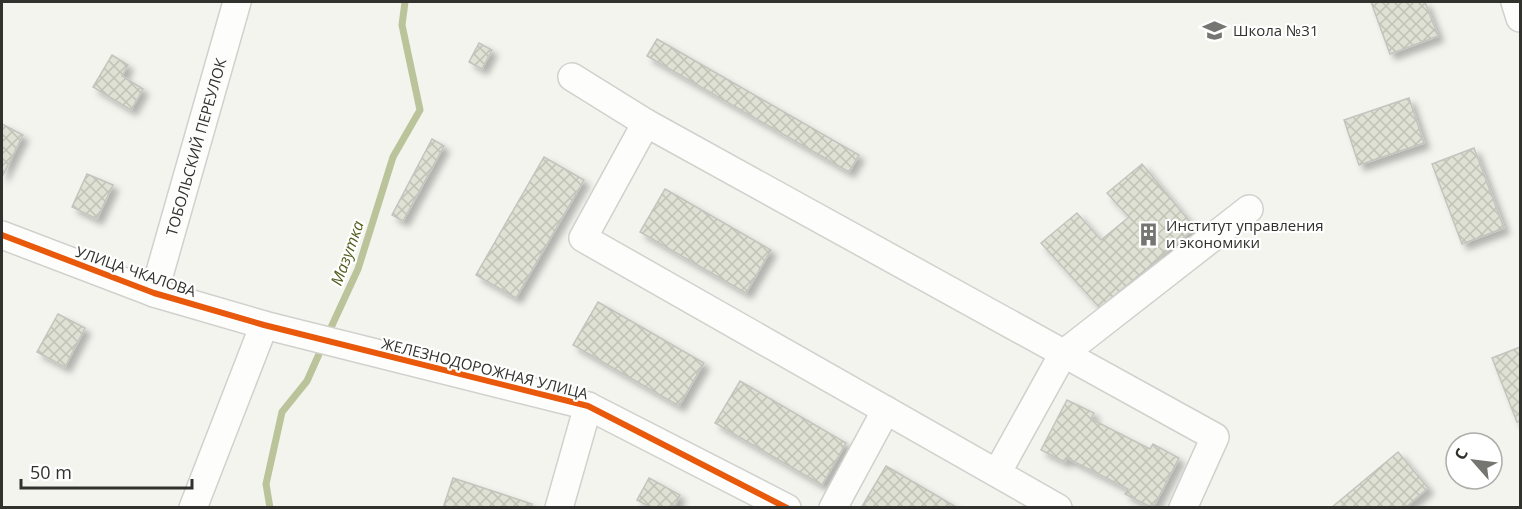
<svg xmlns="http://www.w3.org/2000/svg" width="1522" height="509" font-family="'Open Sans',sans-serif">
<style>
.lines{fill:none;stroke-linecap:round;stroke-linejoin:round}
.stream{stroke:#bac399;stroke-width:7}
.building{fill:url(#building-cross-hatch);stroke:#c3c4be;stroke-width:1.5;filter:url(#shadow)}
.minor-casing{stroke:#d0d1cc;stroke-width:30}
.minor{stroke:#fdfdfc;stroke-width:27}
.cycleway-casing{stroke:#fff;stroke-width:10}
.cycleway{stroke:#e8590c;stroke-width:6}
.labels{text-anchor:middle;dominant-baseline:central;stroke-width:4.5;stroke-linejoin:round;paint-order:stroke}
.poi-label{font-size:15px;fill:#31322d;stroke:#fff;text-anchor:start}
.street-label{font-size:15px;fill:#31322d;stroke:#fff}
.water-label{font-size:16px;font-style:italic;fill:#535d1e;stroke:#fff}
</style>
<defs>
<pattern id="building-cross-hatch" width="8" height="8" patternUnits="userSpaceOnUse" patternTransform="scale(1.5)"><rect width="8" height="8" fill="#dee1d3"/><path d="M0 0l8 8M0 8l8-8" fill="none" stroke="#bfc2b5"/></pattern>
<filter id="shadow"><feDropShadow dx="5.5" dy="5.5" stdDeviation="3" flood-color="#0004"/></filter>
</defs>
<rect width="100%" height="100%" fill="#f3f4ee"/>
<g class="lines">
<g class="stream">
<path d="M328 334 358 269 393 157 420 110 402 25 405 2"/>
<path d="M270 508 266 484 282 412 307 381 323 345"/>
</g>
</g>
<g class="building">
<path d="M1371 2H1425L1438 36 1390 54Z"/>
<path d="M657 39 859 155 849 172 647 56Z"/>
<path d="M479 43 492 50 482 69 469 62Z"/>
<path d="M112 55 128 65 122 76 143 89 131 110 93 87Z"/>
<path d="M1409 98 1424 143 1359 165 1344 120Z"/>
<path d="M2 124 23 135 2 177Z"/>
<path d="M432 139 444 146 403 221 392 215Z"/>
<path d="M1474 148 1504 228 1462 244 1432 164Z"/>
<path d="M544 157 584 180 516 298 476 275Z"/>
<path d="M1142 164 1195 228 1100 308 1041 243 1077 213 1101 240 1129 217 1107 193Z"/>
<path d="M87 174 113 185 97 219 72 207Z"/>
<path d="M665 189 771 250 746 293 640 232Z"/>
<path d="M598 302 704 363 679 406 573 345Z"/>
<path d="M58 314 85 328 65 367 37 352Z"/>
<path d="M1520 347V421L1517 422 1492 358Z"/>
<path d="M740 381 846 443 822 485 715 423Z"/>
<path d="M1067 400 1094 413 1091 419 1150 449 1153 444 1179 458 1153 508 1125 494 1128 489 1067 458 1065 462 1041 450Z"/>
<path d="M1398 452 1428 488 1405 508H1331Z"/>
<path d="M886 466 958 508H861Z"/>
<path d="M453 478 532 504 531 508H443Z"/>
<path d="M649 478 680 495 674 508H652L637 500Z"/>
</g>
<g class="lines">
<defs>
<g id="minor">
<path d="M1515 2 1520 18"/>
<path d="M572 77 646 123"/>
<path d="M2 235 154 293 264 325 588 406 787 508"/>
<path id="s1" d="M154 293 237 2"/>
<path d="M997 473 1063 354 1249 209"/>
<path d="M193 508 264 325"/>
<path d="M559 508 588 406"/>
<path d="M833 508 886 410"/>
<path d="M1058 508 583 238 646 123 1215 437 1183 508"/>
</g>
</defs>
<use href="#minor" class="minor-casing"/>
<use href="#minor" class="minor"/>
<defs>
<path id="cycleway" d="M2 235 154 293 264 325 588 406 787 508"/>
</defs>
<use href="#cycleway" class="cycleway-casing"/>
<use href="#cycleway" class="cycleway"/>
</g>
<defs>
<symbol id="school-bare" viewBox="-9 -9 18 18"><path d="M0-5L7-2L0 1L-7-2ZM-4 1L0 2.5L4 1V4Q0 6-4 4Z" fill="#757671" stroke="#fff" stroke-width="2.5" paint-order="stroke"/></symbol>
<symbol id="building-bare" viewBox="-9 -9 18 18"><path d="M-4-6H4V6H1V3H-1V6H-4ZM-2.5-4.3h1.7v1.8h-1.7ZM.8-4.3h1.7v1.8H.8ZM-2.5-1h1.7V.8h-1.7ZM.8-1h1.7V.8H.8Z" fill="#757671" stroke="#fff" stroke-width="2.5" paint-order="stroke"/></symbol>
</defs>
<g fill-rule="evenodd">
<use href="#school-bare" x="1198" y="14" width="33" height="33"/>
<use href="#building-bare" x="1132" y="218" width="33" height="33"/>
</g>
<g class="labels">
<g class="poi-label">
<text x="1233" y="30">Школа №31</text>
<text x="1166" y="225">Институт управления<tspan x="1166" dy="17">и экономики</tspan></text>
</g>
<g class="street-label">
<text stroke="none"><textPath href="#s1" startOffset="152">ТОБОЛЬСКИЙ ПЕРЕУЛОК</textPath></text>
<text transform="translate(136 271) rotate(19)">УЛИЦА ЧКАЛОВА</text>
<text transform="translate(485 368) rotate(14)">ЖЕЛЕЗНОДОРОЖНАЯ УЛИЦА</text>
</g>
<g class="water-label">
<text transform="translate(347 253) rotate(-70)">Мазутка</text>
</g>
</g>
<rect width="1522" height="509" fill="none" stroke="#31322d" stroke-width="6"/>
<g transform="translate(1474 461) rotate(298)"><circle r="28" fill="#ffffff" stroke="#adadab" stroke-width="1.5"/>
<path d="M0-4.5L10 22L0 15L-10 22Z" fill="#757671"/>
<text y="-9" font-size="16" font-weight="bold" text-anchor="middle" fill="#31322d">С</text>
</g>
<path d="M21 479v9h171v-9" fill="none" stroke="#31322d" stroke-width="3"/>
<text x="30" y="479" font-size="18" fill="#31322d" stroke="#ffffff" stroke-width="4.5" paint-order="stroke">50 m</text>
</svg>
